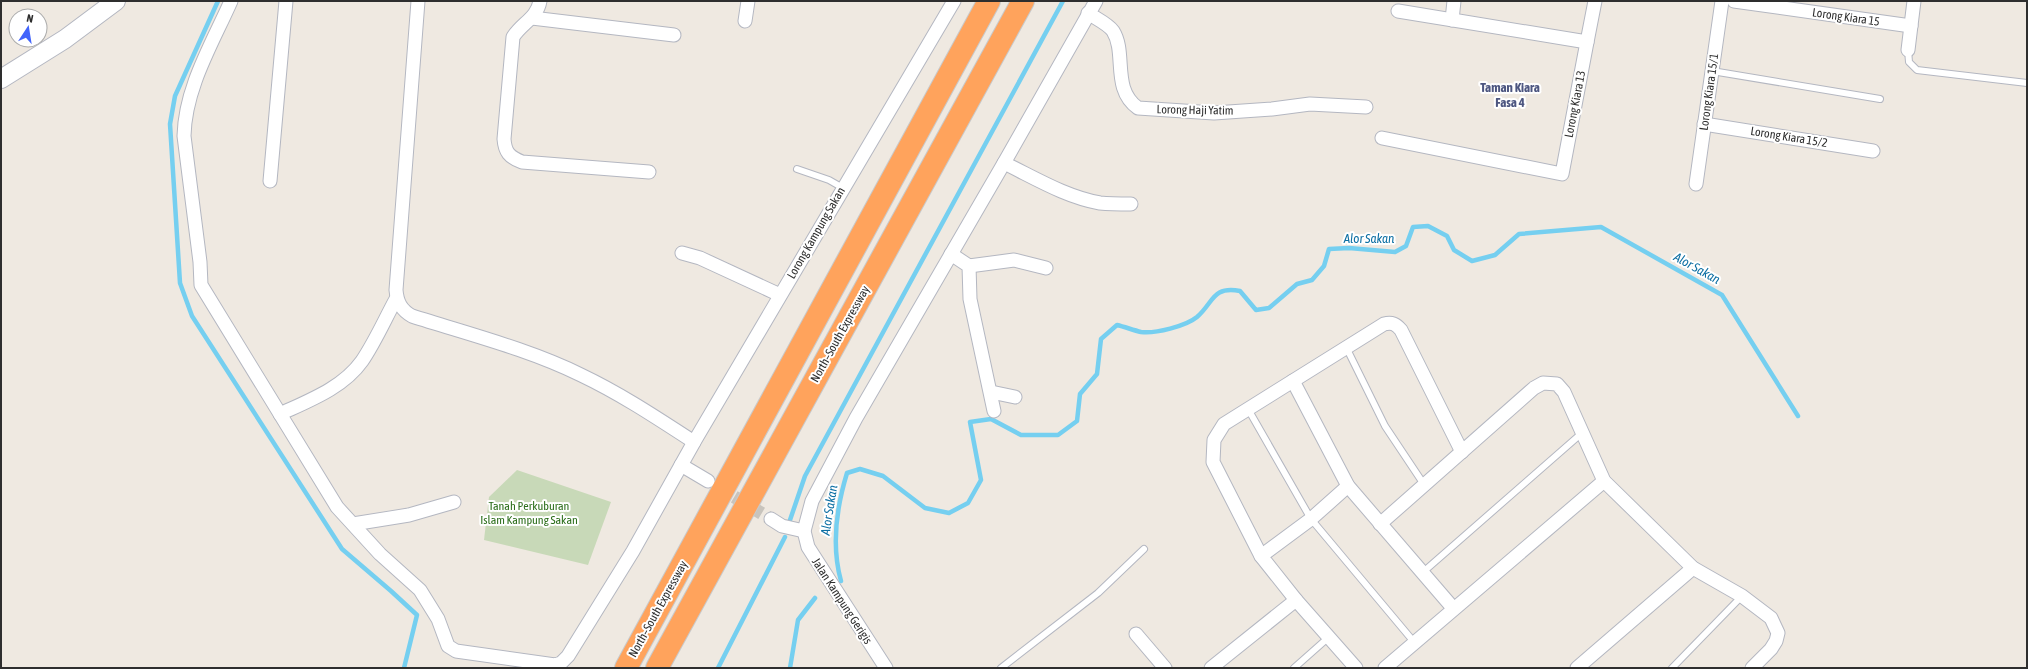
<svg xmlns="http://www.w3.org/2000/svg" width="2028" height="669" font-family="'Asap Condensed',sans-serif">
<style>
.cemetery{fill:#c8d9b8}
.lines{fill:none;stroke-linecap:round;stroke-linejoin:round}
.stream{stroke:#75cff0;stroke-width:4.5}
.minor-tunnel{stroke:#c8c4bd;stroke-width:13;stroke-dasharray:13 6;stroke-linecap:butt}
.service-casing{stroke:#b4b7c1;stroke-width:8}
.minor-casing{stroke:#b4b7c1;stroke-width:15}
.secondary-casing{stroke:#b4b7c1;stroke-width:20}
.motorway-casing{stroke:#c9c9c9;stroke-width:24}
.service{stroke:#fff;stroke-width:6}
.minor{stroke:#fff;stroke-width:13}
.secondary{stroke:#fff;stroke-width:18}
.motorway{stroke:#ffa35c;stroke-width:22}
.labels{text-anchor:middle;dominant-baseline:central;stroke-width:4;stroke-linejoin:round;paint-order:stroke}
.street-label{font-size:12px;fill:#2e2e2e;stroke:#fff}
.park-label{font-size:12px;fill:#2c6e1b;stroke:#fff}
.neighbourhood-label{font-size:13px;font-weight:bold;fill:#4d5680;stroke:#fff}
.water-label{font-size:13px;font-style:italic;fill:#0d6fa3;stroke:#fff}
</style>
<rect width="100%" height="100%" fill="#efe9e1"/>
<path class="cemetery" d="M517 470 611 502 588 565 484 540 489 497Z"/>
<g class="lines">
<g class="stream">
<path d="M218 1 175 96 170 124 180 283 192 316 342 549 391 591 417 615 404 668"/>
<path d="M790 520 805 476 1063 1"/>
<path d="M841 581C831 545 836 509 847 473L860 469 883 476 925 508 949 513 968 503 981 480 970 422 991 419 1021 435H1058L1077 421 1080 394 1097 374 1101 339 1117 325C1125 327 1133 330 1141 332 1155 334 1186 326 1197 317 1214 302 1212 286 1240 291L1256 310 1269 308 1297 284 1312 280 1324 266 1329 249 1349 248 1395 252 1406 246 1413 227 1428 226 1447 236 1454 250 1472 261 1495 255 1519 234 1601 227 1722 295 1798 416"/>
<path d="M718 668 785 537"/>
<path d="M790 668 798 620 815 598"/>
</g>
<path class="minor-tunnel" d="M718 487 771 519"/>
<defs>
<g id="service">
<path d="M1908 50 1909 62 1917 70 2027 83"/>
<path d="M1712 71 1880 99"/>
<path d="M797 169 829 180 843 188"/>
<path d="M1346 347 1385 426 1425 486"/>
<path d="M1248 409 1311 519 1414 642"/>
<path d="M1422 573 1582 433"/>
<path d="M1001 668 1098 593 1144 549"/>
<path d="M1294 668 1329 637"/>
<path d="M1672 668 1742 596"/>
</g>
<g id="minor">
<path d="M231 1C212 44 185 88 184 136L200 262 201 285 337 507 380 554 420 590 438 619 448 646 456 651 555 665 561 663 568 656 633 551 694 442 954 1"/>
<path d="M418 1 396 290C397 302 401 310 412 316 468 334 528 349 581 375 621 394 657 418 694 442"/>
<path d="M540 1C537 18 522 23 513 37L504 139C505 152 509 157 522 162L649 172"/>
<path d="M1734 1 1911 26"/>
<path d="M1088 13C1095 18 1108 24 1113 31 1127 53 1111 89 1138 108L1214 113 1272 109 1310 104 1366 107"/>
<path d="M532 18 674 35"/>
<path d="M1452 20 1454 1"/>
<path d="M745 21 748 1"/>
<path d="M1587 42 1595 1"/>
<path d="M1908 50 1914 1"/>
<path d="M1704 124 1873 151"/>
<path d="M1382 138 1562 174 1587 42 1398 11"/>
<path d="M1004 163C1035 178 1066 197 1100 203 1110 204 1121 204 1131 204"/>
<path d="M270 181 286 1"/>
<path d="M1696 184 1722 1"/>
<path d="M682 253 700 258 780 295"/>
<path d="M951 254 969 266 970 299 994 411"/>
<path d="M969 266 1014 260 1046 268"/>
<path d="M1293 381 1348 486 1453 608"/>
<path d="M991 392 1015 397"/>
<path d="M280 414C308 401 343 388 362 361 375 342 385 319 396 299"/>
<path d="M681 465 708 481"/>
<path d="M771 519 782 526 804 531"/>
<path d="M353 524 409 515 454 502"/>
<path d="M1380 524 1534 388 1543 383 1557 384 1564 392 1604 481 1693 568 1742 596 1771 618 1778 633 1776 641 1771 649 1752 668"/>
<path d="M1261 556 1311 519 1348 486"/>
<path d="M1136 634 1165 668"/>
<path d="M886 668 808 547 804 531 812 501 856 418 1004 163 1096 1"/>
<path d="M1211 668 1296 600"/>
<path d="M1356 668 1296 600 1261 556 1213 462 1214 440 1224 424 1384 324C1392 322 1396 324 1401 330L1462 452"/>
<path d="M1385 668 1604 481"/>
<path d="M1577 668 1693 568"/>
</g>
<path id="secondary" d="M1 79 65 39 116 1"/>
<g id="motorway">
<path d="M626 668 989 1"/>
<path d="M657 668 1023 1"/>
</g>
</defs>
<use href="#service" class="service-casing"/>
<use href="#minor" class="minor-casing"/>
<use href="#secondary" class="secondary-casing"/>
<use href="#motorway" class="motorway-casing"/>
<use href="#service" class="service"/>
<use href="#minor" class="minor"/>
<use href="#secondary" class="secondary"/>
<use href="#motorway" class="motorway"/>
</g>
<g class="labels">
<g class="street-label">
<text transform="translate(1846 17) rotate(8)">Lorong Kiara 15</text>
<text transform="translate(1709 92) rotate(-82)">Lorong Kiara 15/1</text>
<text transform="translate(1575 104) rotate(-79)">Lorong Kiara 13</text>
<text transform="translate(1195 110) rotate(1)">Lorong Haji Yatim</text>
<text transform="translate(1789 137) rotate(9)">Lorong Kiara 15/2</text>
<text transform="translate(816 233) rotate(-60)">Lorong Kampung Sakan</text>
<text transform="translate(840 334) rotate(-61)">North–South Expressway</text>
<text transform="translate(842 601) rotate(57)">Jalan Kampung Gerigis</text>
<text transform="translate(658 609) rotate(-61)">North–South Expressway</text>
</g>
<g class="park-label">
<text x="529" y="506">Tanah Perkuburan<tspan x="529" dy="14">Islam Kampung Sakan</tspan></text>
</g>
<g class="neighbourhood-label">
<text x="1510" y="87">Taman Kiara<tspan x="1510" dy="15">Fasa 4</tspan></text>
</g>
<g class="water-label">
<text x="1369" y="238">Alor Sakan</text>
<text transform="translate(1697 268) rotate(29)">Alor Sakan</text>
<text transform="translate(829 510) rotate(-81)">Alor Sakan</text>
</g>
</g>
<rect width="2028" height="669" fill="none" stroke="#2e2e2e" stroke-width="4"/>
<g transform="translate(28 28) rotate(12)"><circle r="19" fill="#ffffff" stroke="#ababab"/>
<path d="M0-3L7 15L0 10L-7 15Z" fill="#4264fb"/>
<text y="-6" font-size="11" font-weight="bold" text-anchor="middle" fill="#2e2e2e">N</text>
</g>
</svg>
